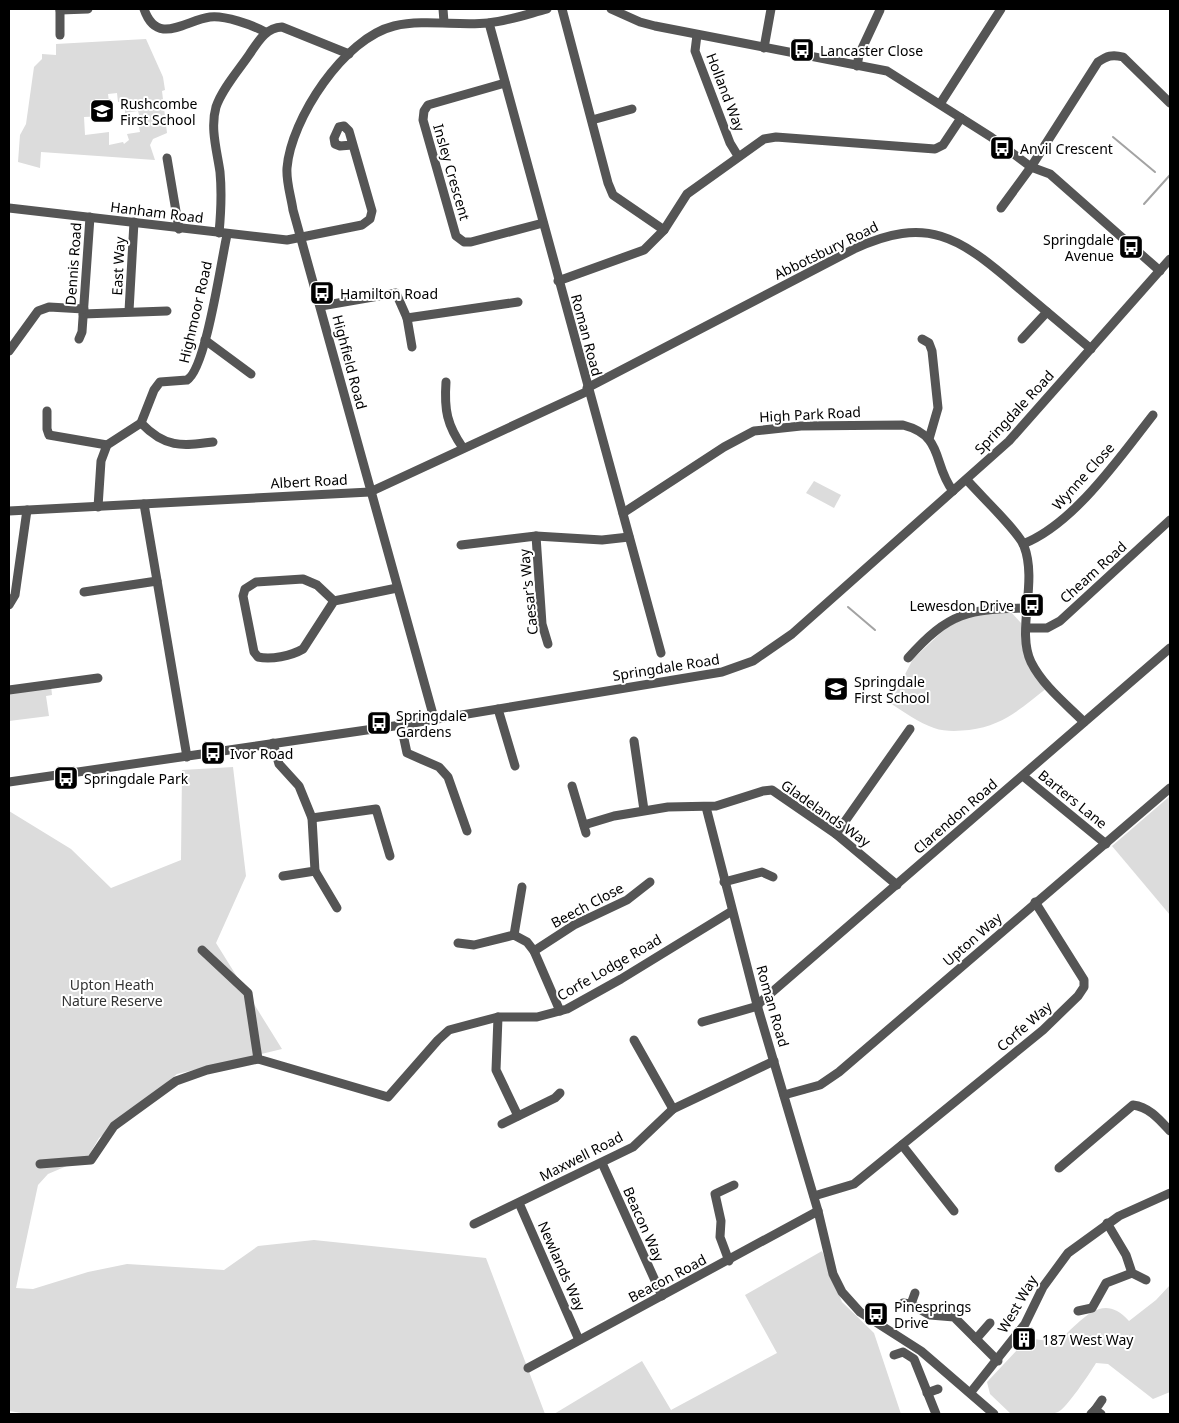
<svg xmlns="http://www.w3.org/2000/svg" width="1179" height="1423" font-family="'Noto Sans',sans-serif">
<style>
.green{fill:#dcdcdc;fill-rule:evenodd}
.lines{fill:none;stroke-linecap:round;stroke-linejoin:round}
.stream{stroke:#a3a3a3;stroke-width:2}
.minor{stroke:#555;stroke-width:9}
.labels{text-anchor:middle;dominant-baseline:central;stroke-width:4;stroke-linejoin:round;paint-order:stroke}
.poi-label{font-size:14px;fill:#000;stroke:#fff;text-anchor:start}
.street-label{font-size:14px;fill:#000;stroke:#fff}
.park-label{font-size:14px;fill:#333;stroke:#fff}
</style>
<rect width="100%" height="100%" fill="#fff"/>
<g class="green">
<path d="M146 39 163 77 165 90 162 91 167 133 153 139 150 145 155 160 41 152 40 168 18 162 20 135 26 124 34 67 42 59V54L56 55V44ZM117 93 118 102 125 101V113L138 111 142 126 139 127 140 132 127 134 129 140 124 144 123 142 109 145V132L85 135 84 117 105 116 103 104 109 102 108 94Z"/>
<path d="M814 481 841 495 834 508 806 493Z"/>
<path d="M1010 611 1021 623C1021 650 1026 669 1047 688 1020 709 1004 725 969 730 959 731 945 732 934 728 919 723 904 712 890 703L913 659 946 628 967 617Z"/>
<path d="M51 685 52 695 46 696 49 716 9 721V692Z"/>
<path d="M233 767 246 876 216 943 282 1049 177 1074 99 1138 88 1157 48 1174 38 1185 16 1288 33 1289 88 1272 127 1264 224 1270 258 1246 314 1240 486 1258 545 1414H28L9 1411V811L71 849 111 888 181 860 182 770Z"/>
<path d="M1170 796V915L1112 846Z"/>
<path d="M822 1251 842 1302 874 1333 901 1414H554L642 1361 671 1410 777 1353 745 1295Z"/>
<path d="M1170 1285V1392L1153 1399 1108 1364 1096 1363C1090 1373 1066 1409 1058 1412 1044 1418 1025 1414 1011 1414L990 1394 987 1382 1018 1349 1034 1339 1056 1342C1079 1326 1100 1288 1129 1321L1156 1300Z"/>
</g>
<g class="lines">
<g class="stream">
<path d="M1113 137 1155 172"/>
<path d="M1144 204 1170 175"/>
<path d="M848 607 875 630"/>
</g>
<g class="minor">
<path d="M60 9V35"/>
<path d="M144 9C157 47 186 20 210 17 224 15 253 25 265 32"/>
<path d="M443 9 444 22"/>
<path d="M562 9 608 183 613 195 664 230"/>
<path d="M611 9 640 22 655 26 887 71 991 137 1031 167 1050 174 1160 271"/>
<path d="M60 10 88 9"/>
<path d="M489 23 661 653"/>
<path d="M697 35 695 51 730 143 738 156"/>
<path d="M764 48 771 9"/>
<path d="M857 66 859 55 880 10"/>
<path d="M505 83 428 105 424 111 423 120 456 236 464 242H471L543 223"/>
<path d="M940 104 1001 9"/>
<path d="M592 120 632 109"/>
<path d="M167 158 179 229"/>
<path d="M9 208 287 240 362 225 370 219 372 211 349 131 344 126 339 127 334 138 335 144 340 146 352 145"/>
<path d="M1001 208 1031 167 1098 62C1107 56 1112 54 1123 57L1170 103"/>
<path d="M219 233C221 212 222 193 220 172 217 151 210 128 216 107 222 89 238 71 249 55 258 42 265 28 282 27L349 54"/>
<path d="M558 281 644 250 664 230 687 194 764 139 776 137 935 149 943 145 961 118"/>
<path d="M321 306 396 293 407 318 518 302"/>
<path d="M129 311 134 222"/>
<path d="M83 314 167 311"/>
<path d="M407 318 412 347"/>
<path d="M79 339 82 332 90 217"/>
<path d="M922 339 929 343 932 351 938 408 929 439"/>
<path d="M1022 339 1047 312"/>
<path d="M205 340 251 374"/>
<path d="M9 351 38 311 49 307 84 309"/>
<path d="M446 382C444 410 447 425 463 448"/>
<path d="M587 388 854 249C927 215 959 237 1015 285 1040 306 1066 328 1091 349"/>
<path d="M47 411V429L49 435 107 445"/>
<path d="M141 423C165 448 181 446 213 442"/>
<path d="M967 480C979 494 1019 532 1024 546 1038 582 1016 631 1031 662 1043 686 1066 704 1084 722"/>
<path d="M144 504 187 757"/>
<path d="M98 507 101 461 107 445 141 423 154 390 160 382 187 380C206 369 221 261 227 235"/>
<path d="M9 511 370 492 588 391"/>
<path d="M623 513 724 447 754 431 801 426 903 425C945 436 932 464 953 491"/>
<path d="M536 536 542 624 548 644"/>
<path d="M1023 544C1074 524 1120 457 1153 415"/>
<path d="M461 545 536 536 602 540 629 537"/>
<path d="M84 592 157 581"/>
<path d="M334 601 303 649C291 656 271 660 258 657L254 652 243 596 245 589 256 582 303 579 317 585 334 601 397 588"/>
<path d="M9 605 15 595 27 510"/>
<path d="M1027 628H1047L1060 621 1170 520"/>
<path d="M908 658C949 612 968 609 1028 608"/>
<path d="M9 690 98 678"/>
<path d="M498 709 515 766"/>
<path d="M434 718 293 210C291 196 286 182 287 168 291 119 344 38 394 26 425 19 457 26 488 23 508 21 528 14 547 9"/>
<path d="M401 725 407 753 439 767 448 777 467 831"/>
<path d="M634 741 644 810"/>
<path d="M273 743 279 764 299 786 312 818 315 871 283 876"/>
<path d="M1023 776 1106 844"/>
<path d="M9 782 401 725 722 672 753 661 792 634 1009 441 1170 259"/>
<path d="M572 786 586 833"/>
<path d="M706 807 757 1005 818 1211 833 1274 842 1292 860 1312 921 1351 994 1414"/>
<path d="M312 818 376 809 390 856"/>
<path d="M584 825 614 816 668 807 716 806 763 791 772 790 836 834 897 885"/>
<path d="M836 834 910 729"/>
<path d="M315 871 337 908"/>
<path d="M724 882 762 872 773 877"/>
<path d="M514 935 522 887"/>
<path d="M458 943 474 945 514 935 527 942 534 951 560 1011"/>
<path d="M202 950 248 993 258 1059 388 1097 438 1040 449 1030 498 1017H537L567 1009 621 979 732 911"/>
<path d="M534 951 574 925 627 900 650 882"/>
<path d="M757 1005 1170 648"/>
<path d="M498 1017 496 1070 518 1116"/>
<path d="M702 1022 758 1006"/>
<path d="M634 1040 673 1109"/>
<path d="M784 1095 820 1085 839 1072 1170 788"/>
<path d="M502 1124 555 1098 560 1093"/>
<path d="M902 1145 954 1211"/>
<path d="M602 1163 662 1296"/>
<path d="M40 1164 91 1160 114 1126 176 1081 207 1070 258 1059"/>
<path d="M1059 1168 1133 1105C1149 1107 1159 1119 1170 1131"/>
<path d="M814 1196 854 1184 1043 1030 1078 996 1084 987V980L1035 902"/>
<path d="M519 1203 579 1340"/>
<path d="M1107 1223 1126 1255 1132 1273 1146 1280"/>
<path d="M474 1224 633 1147 673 1109 774 1061"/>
<path d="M729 1261 720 1237 721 1221 715 1194 734 1185"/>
<path d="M903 1303 911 1304 930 1315 954 1317 998 1361"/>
<path d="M911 1304 915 1293"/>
<path d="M1078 1311 1092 1308 1106 1283 1132 1273"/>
<path d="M976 1339 990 1323"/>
<path d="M894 1355 903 1352 914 1359 936 1414"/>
<path d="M528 1368 818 1211"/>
<path d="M971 1392 1025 1324 1043 1287 1068 1253 1119 1216 1170 1193"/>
<path d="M927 1393 938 1389"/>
<path d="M1095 1410 1102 1400"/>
<path d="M1091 1414 1095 1410 1101 1414"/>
</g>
</g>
<defs>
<symbol id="bus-square" viewBox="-11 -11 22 22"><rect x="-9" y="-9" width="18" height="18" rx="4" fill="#000" stroke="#fff"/><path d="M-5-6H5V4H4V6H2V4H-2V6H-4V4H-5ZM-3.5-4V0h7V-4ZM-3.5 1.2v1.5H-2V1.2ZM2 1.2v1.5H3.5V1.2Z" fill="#fff"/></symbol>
<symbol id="school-square" viewBox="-11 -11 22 22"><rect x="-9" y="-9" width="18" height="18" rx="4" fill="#000" stroke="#fff"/><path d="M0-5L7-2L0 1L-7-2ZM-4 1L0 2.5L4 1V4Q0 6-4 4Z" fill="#fff"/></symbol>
<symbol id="building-square" viewBox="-11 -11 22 22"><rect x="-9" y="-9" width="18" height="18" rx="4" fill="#000" stroke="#fff"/><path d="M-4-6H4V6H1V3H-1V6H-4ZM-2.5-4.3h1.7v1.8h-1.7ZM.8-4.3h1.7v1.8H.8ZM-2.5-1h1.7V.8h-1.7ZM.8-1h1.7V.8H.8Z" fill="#fff"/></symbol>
</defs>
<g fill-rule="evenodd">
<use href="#bus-square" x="788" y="36" width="28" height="28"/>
<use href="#school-square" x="88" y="97" width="28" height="28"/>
<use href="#bus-square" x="988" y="134" width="28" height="28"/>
<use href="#bus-square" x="1117" y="233" width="28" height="28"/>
<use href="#bus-square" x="308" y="279" width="28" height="28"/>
<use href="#bus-square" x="1018" y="591" width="28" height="28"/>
<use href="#school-square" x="822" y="675" width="28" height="28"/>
<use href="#bus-square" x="365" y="709" width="28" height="28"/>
<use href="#bus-square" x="199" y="739" width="28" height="28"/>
<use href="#bus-square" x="52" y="764" width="28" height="28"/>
<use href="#bus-square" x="862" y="1300" width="28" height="28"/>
<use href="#building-square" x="1010" y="1325" width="28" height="28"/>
</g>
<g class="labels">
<g class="poi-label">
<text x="820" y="50">Lancaster Close</text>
<text x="120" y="103">Rushcombe<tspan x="120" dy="16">First School</tspan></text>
<text x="1020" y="148">Anvil Crescent</text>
<text x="1114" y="239" text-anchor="end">Springdale<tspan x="1114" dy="16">Avenue</tspan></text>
<text x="340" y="293">Hamilton Road</text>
<text x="1014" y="605" text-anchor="end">Lewesdon Drive</text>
<text x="854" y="681">Springdale<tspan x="854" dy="16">First School</tspan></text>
<text x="396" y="715">Springdale<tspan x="396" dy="16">Gardens</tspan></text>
<text x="230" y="753">Ivor Road</text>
<text x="84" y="778">Springdale Park</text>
<text x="894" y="1306">Pinesprings<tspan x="894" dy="16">Drive</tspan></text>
<text x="1042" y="1339">187 West Way</text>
</g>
<g class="street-label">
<text transform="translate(726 92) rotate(69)">Holland Way</text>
<text transform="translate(452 172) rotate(74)">Insley Crescent</text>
<text transform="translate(157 212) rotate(7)">Hanham Road</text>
<text transform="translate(826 250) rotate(-26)">Abbotsbury Road</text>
<text transform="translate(73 264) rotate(-86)">Dennis Road</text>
<text transform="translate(118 266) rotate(-87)">East Way</text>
<text transform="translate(195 312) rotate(-77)">Highmoor Road</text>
<text transform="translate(587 335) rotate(75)">Roman Road</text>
<text transform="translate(350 362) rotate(75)">Highfield Road</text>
<text transform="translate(1014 412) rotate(-47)">Springdale Road</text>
<text transform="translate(810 414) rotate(-3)">High Park Road</text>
<text transform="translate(1083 476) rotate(-48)">Wynne Close</text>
<text transform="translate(309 481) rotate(-3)">Albert Road</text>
<text transform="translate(1093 572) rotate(-42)">Cheam Road</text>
<text transform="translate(528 592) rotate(-96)">Caesar's Way</text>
<text transform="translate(666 667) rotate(-9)">Springdale Road</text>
<text transform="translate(1073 799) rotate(39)">Barters Lane</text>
<text transform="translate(826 813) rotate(35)">Gladelands Way</text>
<text transform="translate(955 816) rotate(-41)">Clarendon Road</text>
<text transform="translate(587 905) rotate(-28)">Beech Close</text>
<text transform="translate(972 939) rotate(-41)">Upton Way</text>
<text transform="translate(609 967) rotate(-30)">Corfe Lodge Road</text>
<text transform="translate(773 1006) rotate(74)">Roman Road</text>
<text transform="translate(1024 1026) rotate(-41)">Corfe Way</text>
<text transform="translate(581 1156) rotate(-27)">Maxwell Road</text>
<text transform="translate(644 1224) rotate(66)">Beacon Way</text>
<text transform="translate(562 1266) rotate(66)">Newlands Way</text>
<text transform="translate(667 1278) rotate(-28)">Beacon Road</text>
<text transform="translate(1017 1304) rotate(-60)">West Way</text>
</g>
<g class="park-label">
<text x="112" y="984">Upton Heath<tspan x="112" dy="16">Nature Reserve</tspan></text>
</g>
</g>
<rect width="1179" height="1423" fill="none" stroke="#000000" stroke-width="20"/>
</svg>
